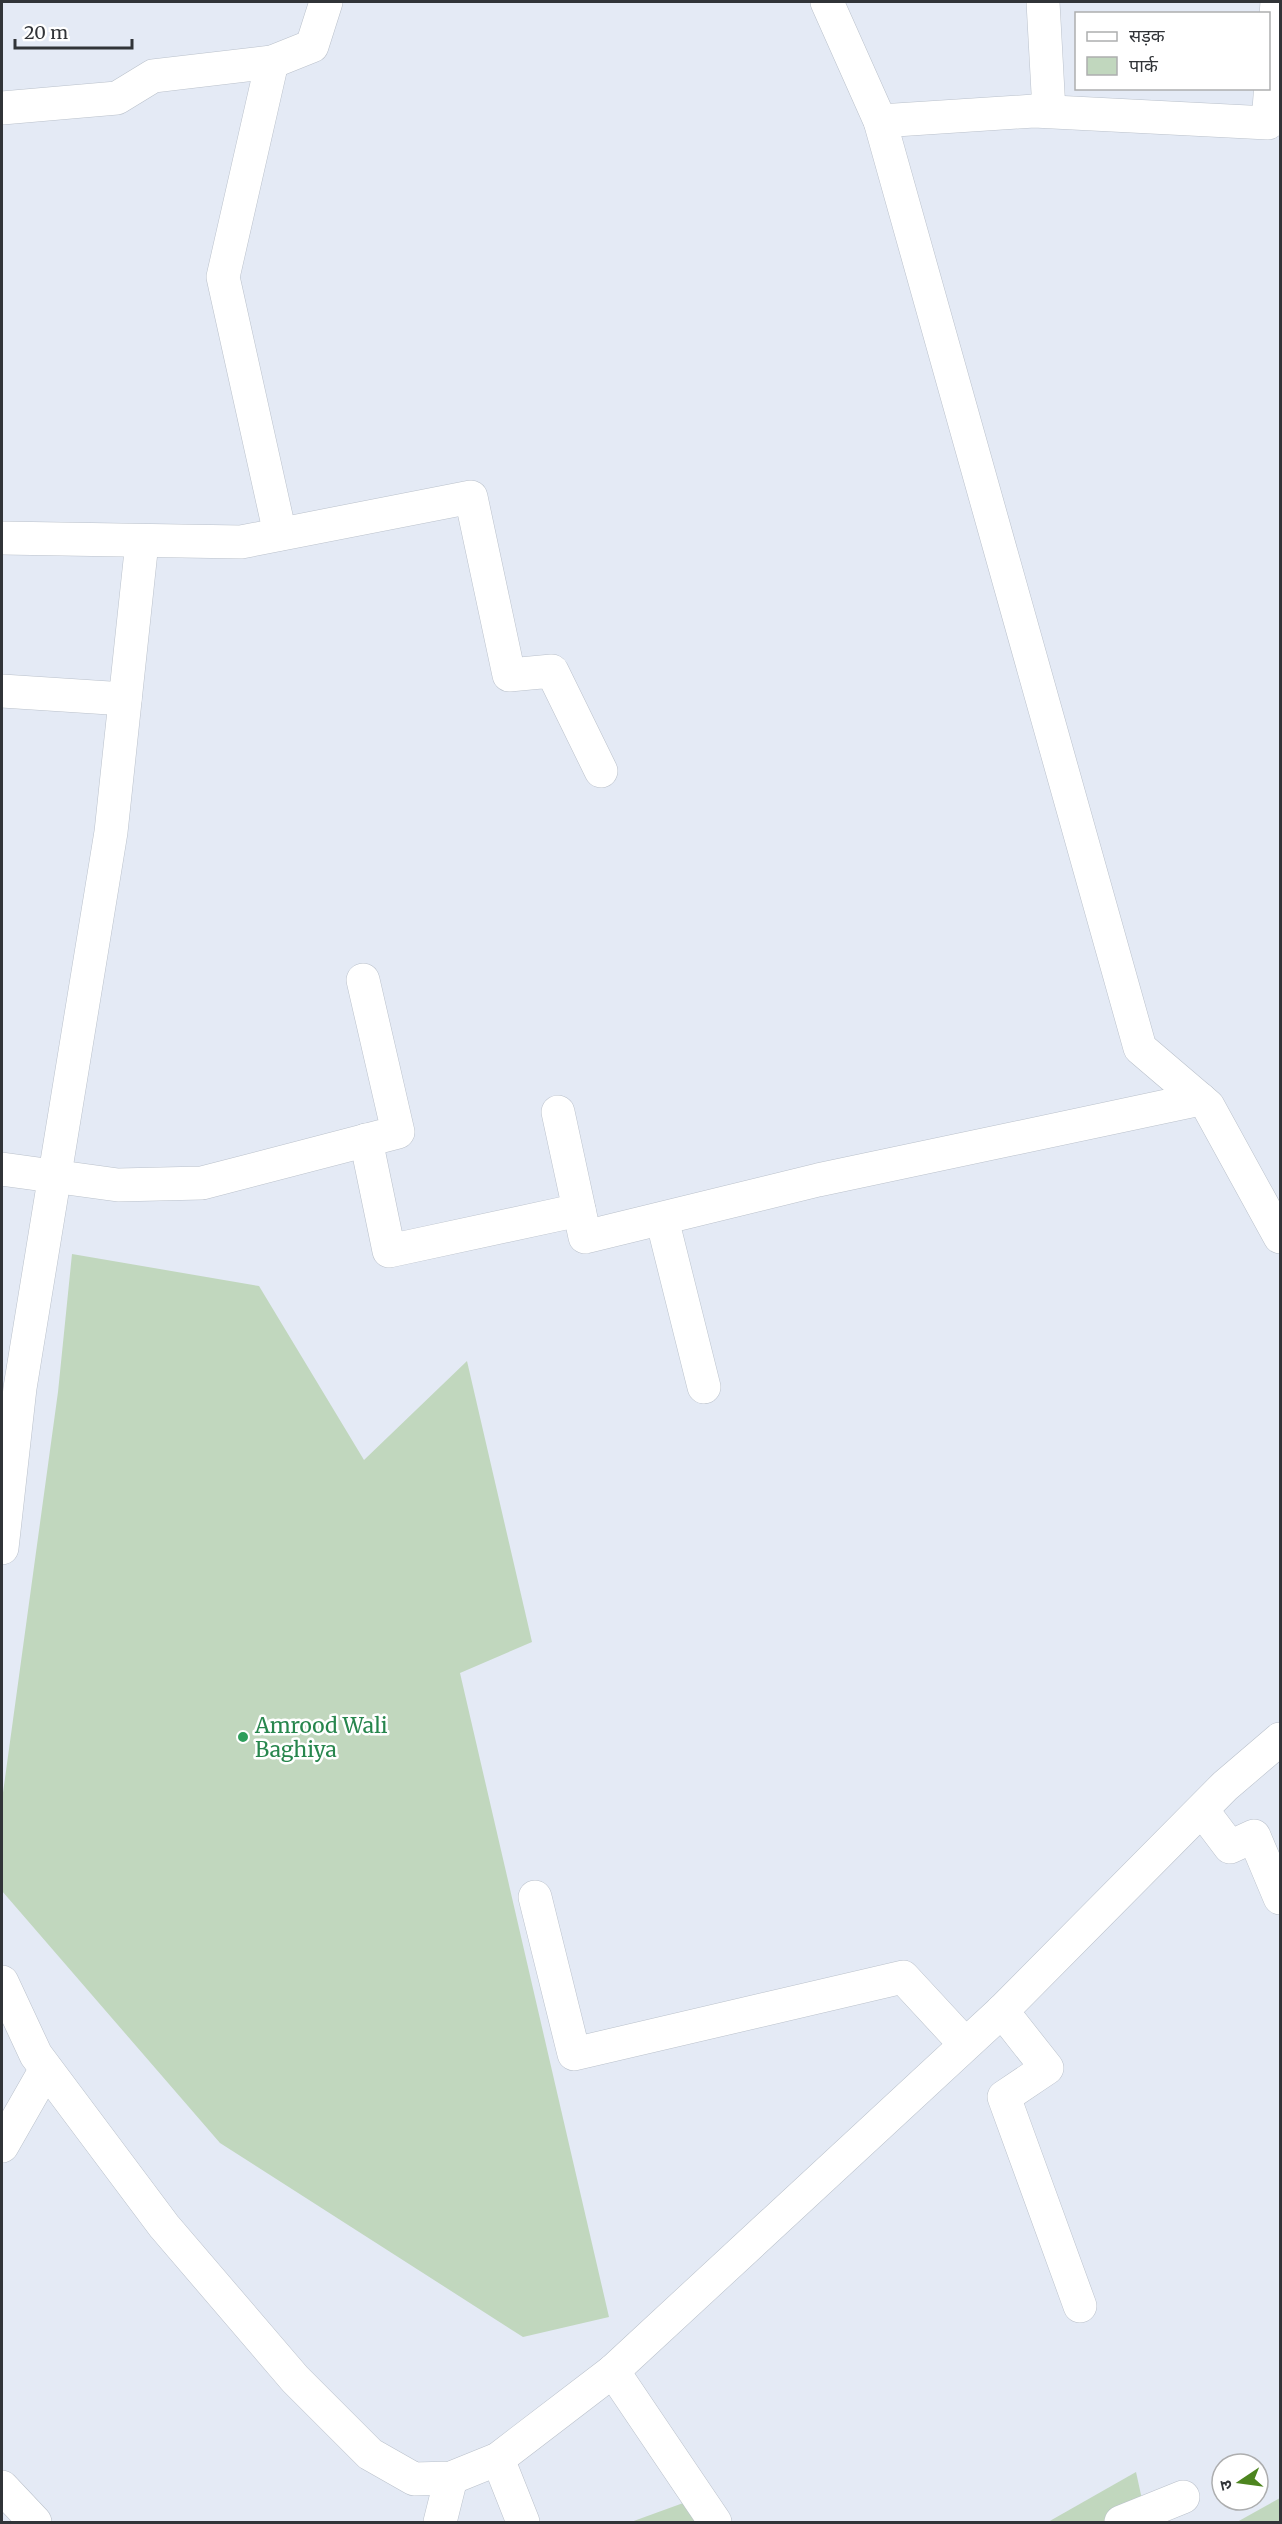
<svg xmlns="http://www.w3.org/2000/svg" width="1282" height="2524" font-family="Merriweather,'Noto Sans Devanagari',serif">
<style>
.park{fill:#c1d7be}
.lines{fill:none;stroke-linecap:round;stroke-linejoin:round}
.minor-casing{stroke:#bac1cb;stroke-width:34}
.minor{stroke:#fff;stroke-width:33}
.leisure-dot{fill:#2e9e5b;stroke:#fff;stroke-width:2}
.labels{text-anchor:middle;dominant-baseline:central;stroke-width:5;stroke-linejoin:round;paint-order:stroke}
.leisure-label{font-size:21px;fill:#27864d;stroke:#fff;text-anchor:start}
</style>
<rect width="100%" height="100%" fill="#e4eaf5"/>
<g class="park">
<path d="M72 1254 259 1286 364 1460 467 1361 532 1642 460 1673 609 2317 523 2337 220 2143 2 1891V1800L58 1392Z"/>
<path d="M1136 2472 1147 2522H1048Z"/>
<path d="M697 2498 729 2522H631Z"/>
<path d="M1280 2498V2522H1237Z"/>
</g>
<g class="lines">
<defs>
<g id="minor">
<path d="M827 2 880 121 1140 1048 1208 1106 1280 1237"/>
<path d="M1043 2 1049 111"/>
<path d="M272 62 223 277 280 534"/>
<path d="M2 108 117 98 153 76 272 62 312 46 326 2"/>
<path d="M880 121 1034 111 1268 123 1277 2"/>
<path d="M2 538 241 542 471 497 509 675 552 671 601 771"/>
<path d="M2 691 125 699"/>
<path d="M558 1112 585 1237 818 1180 1200 1099"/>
<path d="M366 1140 389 1251 579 1210"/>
<path d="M2 1169 118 1185 202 1183 398 1132 363 980"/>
<path d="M662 1219 704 1387"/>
<path d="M2 1548 20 1388 111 832 142 542"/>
<path d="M1202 1810 1230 1847 1254 1836 1280 1898"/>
<path d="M535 1897 574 2054 903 1977 965 2044"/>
<path d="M2 1982 36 2055 164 2226 295 2379 370 2454 414 2479 451 2478 498 2459 613 2371 1002 2011 1225 1786 1280 1739"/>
<path d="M1002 2011 1047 2068 1004 2097 1080 2306"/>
<path d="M2 2146 46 2069"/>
<path d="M613 2371 715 2522"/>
<path d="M498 2459 523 2522"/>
<path d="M2 2487 35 2522"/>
<path d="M440 2522 451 2478"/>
<path d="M1121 2522 1183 2497"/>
</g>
</defs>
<use href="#minor" class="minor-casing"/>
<use href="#minor" class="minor"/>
</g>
<circle class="leisure-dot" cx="243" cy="1737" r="6"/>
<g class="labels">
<g class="leisure-label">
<text x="255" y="1725">Amrood Wali<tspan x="255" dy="24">Baghiya</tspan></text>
</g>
</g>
<rect width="1282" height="2524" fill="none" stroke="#313438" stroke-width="6"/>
<rect x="1075" y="12" width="195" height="78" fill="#ffffff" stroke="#adaeaf" stroke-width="1.5"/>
<rect x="1087" y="32" width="30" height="9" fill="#ffffff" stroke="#adaeaf" stroke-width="1.5"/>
<text x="1129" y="42" font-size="18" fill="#313438">सड़क</text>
<rect x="1087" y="57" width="30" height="18" fill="#c1d7be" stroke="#adaeaf" stroke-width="1.5"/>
<text x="1129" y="72" font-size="18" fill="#313438">पार्क</text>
<g transform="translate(1240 2482) rotate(257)"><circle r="28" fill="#ffffff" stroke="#adaeaf" stroke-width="1.5"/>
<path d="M0-4.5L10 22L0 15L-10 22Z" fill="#4d851f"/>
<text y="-9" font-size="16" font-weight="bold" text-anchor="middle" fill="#313438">उ</text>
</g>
<path d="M15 39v9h117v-9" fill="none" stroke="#313438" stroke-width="3"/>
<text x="24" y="39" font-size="18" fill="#313438" stroke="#ffffff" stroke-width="4.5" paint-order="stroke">20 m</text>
</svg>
